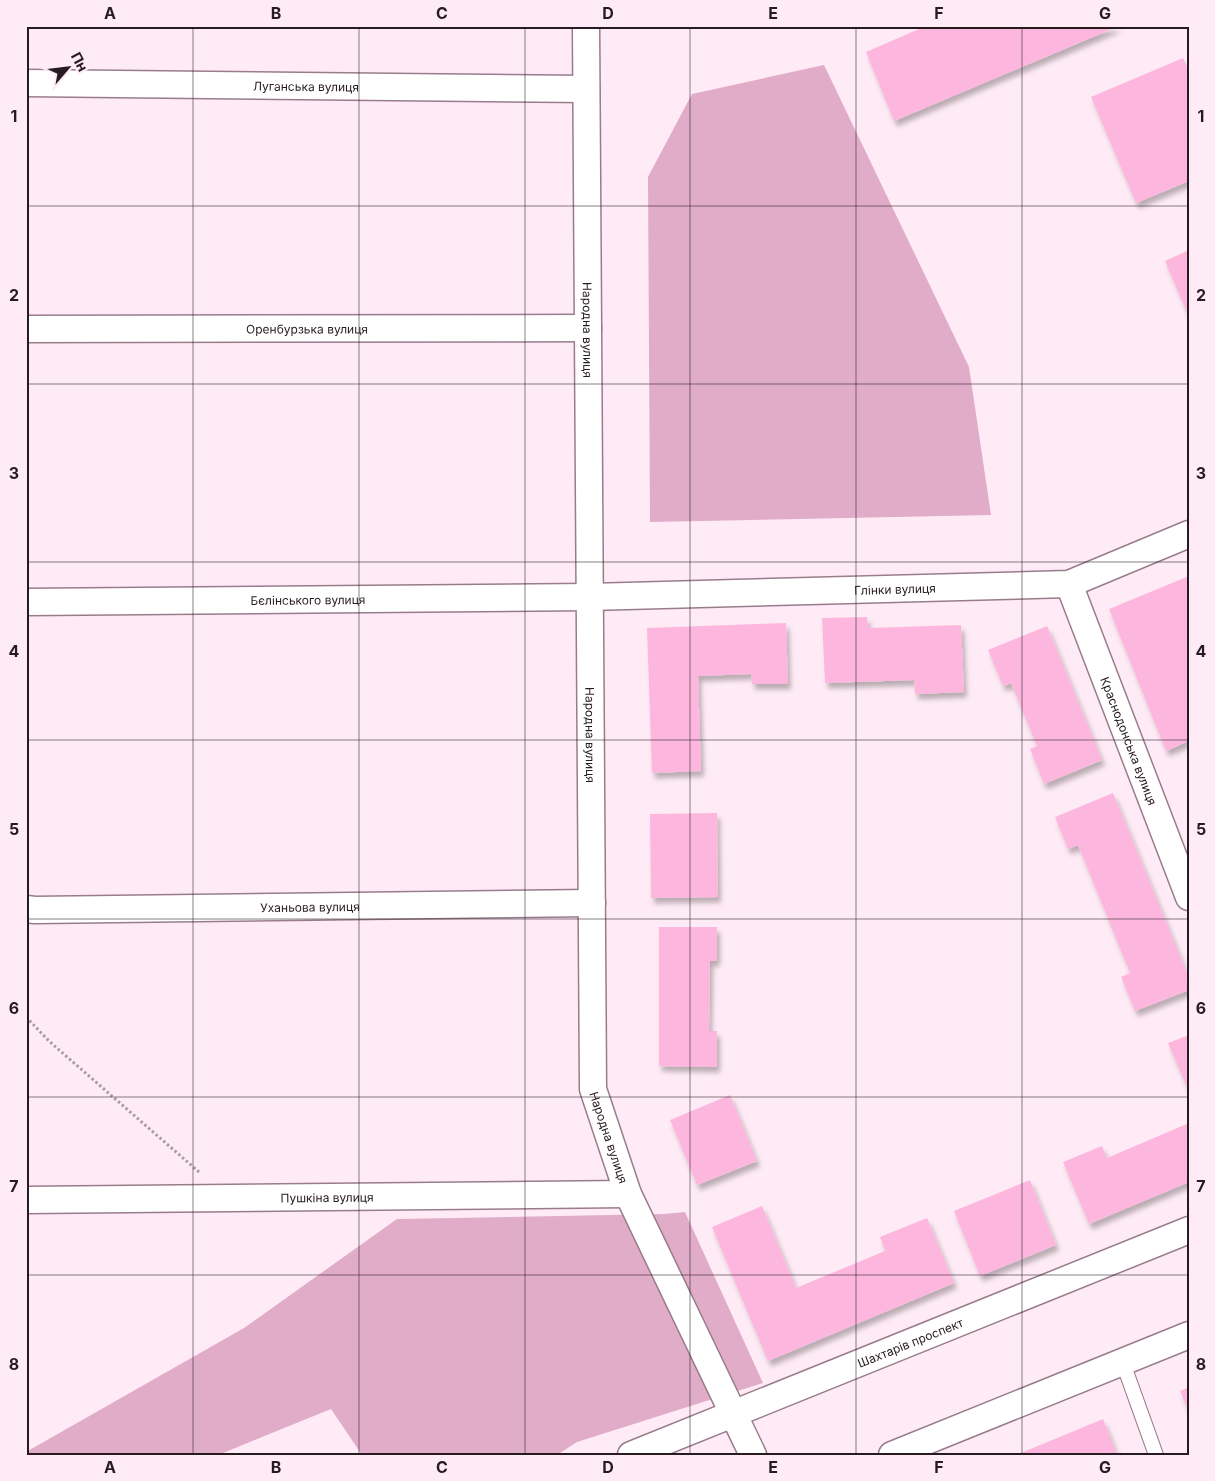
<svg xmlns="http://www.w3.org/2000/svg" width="1215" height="1481" font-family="Inter,sans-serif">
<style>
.green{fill:#e0acc8}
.building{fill:#fdb7de;filter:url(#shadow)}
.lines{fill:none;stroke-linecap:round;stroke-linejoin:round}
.service-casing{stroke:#997c8b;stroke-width:16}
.minor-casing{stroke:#997c8b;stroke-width:29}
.path{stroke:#ab9aa3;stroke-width:3;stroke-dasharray:2.5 2.5;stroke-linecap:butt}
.service{stroke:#fff;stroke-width:14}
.minor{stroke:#fff;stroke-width:26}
.grid{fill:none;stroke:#271b22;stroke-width:1;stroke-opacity:0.55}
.labels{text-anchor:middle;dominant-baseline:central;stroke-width:4;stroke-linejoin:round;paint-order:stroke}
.street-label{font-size:12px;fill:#271b22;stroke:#ffebf5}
.neatline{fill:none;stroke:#271b22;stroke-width:2}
.grid-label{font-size:16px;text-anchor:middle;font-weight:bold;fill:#271b22}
</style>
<defs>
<filter id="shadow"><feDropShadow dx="3" dy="5.5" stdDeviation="2.5" flood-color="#0004"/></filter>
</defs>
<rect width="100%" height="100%" fill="#ffebf5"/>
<g class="green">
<path d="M824 65 969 367 991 515 650 522 648 177 692 94Z"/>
<path d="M685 1212 763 1383 577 1442 557 1455H362L331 1409 218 1455H26V1452L244 1328 397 1219 664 1214Z"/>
</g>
<g class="building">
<path d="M926 26H1119L894 121 866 52Z"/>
<path d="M1183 58 1189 71V181L1136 203 1091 97Z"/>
<path d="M1189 250V317L1165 261Z"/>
<path d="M1189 576V638L1186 639 1189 645V741L1166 751 1109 609Z"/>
<path d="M867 617 868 628 961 625 964 692 915 694 914 680 825 683 822 618Z"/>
<path d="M786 623 788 684H752L751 674 698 676 701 771 652 773 647 628Z"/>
<path d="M1047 626 1102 760 1044 784 1030 749 1037 746 1011 683 1003 686 988 650Z"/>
<path d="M1113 793 1189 978V990L1135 1011 1121 977 1130 973 1078 845 1068 849 1055 817Z"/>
<path d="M717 813 718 897 651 898 650 814Z"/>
<path d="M659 927H717V961H710L709 1031H717V1067L659 1066Z"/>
<path d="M1189 1035V1092L1168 1043Z"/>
<path d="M730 1095 757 1161 697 1185 670 1120Z"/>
<path d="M1189 1123V1182L1089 1224 1063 1162 1102 1146 1107 1158Z"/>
<path d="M1030 1180 1056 1245 980 1276 954 1211Z"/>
<path d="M762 1206 796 1288 885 1251 880 1237 927 1218 954 1283 768 1361 712 1227Z"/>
<path d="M1189 1387V1412L1180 1391Z"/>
<path d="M1103 1419 1117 1455H1016Z"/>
</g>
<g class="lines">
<defs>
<path id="service" d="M1123 1363 1156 1455"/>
<g id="minor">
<path id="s1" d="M586 26 593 1089 628 1194 753 1455"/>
<path id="s2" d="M26 83 586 89"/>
<path id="s3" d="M26 329 588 328"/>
<path id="s4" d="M1069 584 1189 897"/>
<path id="s5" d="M26 602 590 597 1069 584 1189 534"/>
<path id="s6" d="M26 909 35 910 592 903"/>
<path id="s7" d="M26 1200 628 1194"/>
<path id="s8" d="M631 1455 1189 1230"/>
<path d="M892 1455 1189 1335"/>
</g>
</defs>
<use href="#service" class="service-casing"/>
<use href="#minor" class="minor-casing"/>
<path class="path" d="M26 1017 50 1042 199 1172"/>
<use href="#service" class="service"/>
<use href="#minor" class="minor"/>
</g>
<path class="grid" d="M193 26V1455M359 26V1455M525 26V1455M690 26V1455M856 26V1455M1022 26V1455M26 206H1189M26 384H1189M26 562H1189M26 740H1189M26 919H1189M26 1097H1189M26 1275H1189"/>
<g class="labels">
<g class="street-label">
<text stroke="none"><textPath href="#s2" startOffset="280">Луганська вулиця</textPath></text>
<text stroke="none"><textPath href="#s3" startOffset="281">Оренбурзька вулиця</textPath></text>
<text stroke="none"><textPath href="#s1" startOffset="304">Народна вулиця</textPath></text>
<text stroke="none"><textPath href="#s5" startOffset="869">Глінки вулиця</textPath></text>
<text stroke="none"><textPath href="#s5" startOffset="282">Бєлінського вулиця</textPath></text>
<text stroke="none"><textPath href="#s1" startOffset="709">Народна вулиця</textPath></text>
<text stroke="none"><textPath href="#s4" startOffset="168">Краснодонська вулиця</textPath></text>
<text stroke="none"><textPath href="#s6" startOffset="284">Уханьова вулиця</textPath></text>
<text stroke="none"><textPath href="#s1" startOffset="1114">Народна вулиця</textPath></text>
<text stroke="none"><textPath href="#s7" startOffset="301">Пушкіна вулиця</textPath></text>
<text stroke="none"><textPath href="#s8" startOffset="301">Шахтарів проспект</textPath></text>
</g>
</g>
<rect width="1215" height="1481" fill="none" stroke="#ffebf5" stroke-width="55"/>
<g transform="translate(68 68) rotate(62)" stroke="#ffebf5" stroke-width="4" paint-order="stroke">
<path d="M0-4L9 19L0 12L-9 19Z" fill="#271b22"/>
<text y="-8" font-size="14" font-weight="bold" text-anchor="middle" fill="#271b22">Пн</text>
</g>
<rect x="28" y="28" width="1160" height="1426" class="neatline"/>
<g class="grid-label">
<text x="110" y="19">A</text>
<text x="276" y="19">B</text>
<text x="442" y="19">C</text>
<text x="608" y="19">D</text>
<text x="773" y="19">E</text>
<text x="939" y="19">F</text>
<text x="1105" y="19">G</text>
<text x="14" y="122">1</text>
<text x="1201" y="122">1</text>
<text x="14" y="301">2</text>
<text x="1201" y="301">2</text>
<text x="14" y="479">3</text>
<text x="1201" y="479">3</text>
<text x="14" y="657">4</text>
<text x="1201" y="657">4</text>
<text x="14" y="835">5</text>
<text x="1201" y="835">5</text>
<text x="14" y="1014">6</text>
<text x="1201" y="1014">6</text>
<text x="14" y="1192">7</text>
<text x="1201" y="1192">7</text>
<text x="14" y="1370">8</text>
<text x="1201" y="1370">8</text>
<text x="110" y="1473">A</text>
<text x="276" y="1473">B</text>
<text x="442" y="1473">C</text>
<text x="608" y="1473">D</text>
<text x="773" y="1473">E</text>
<text x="939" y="1473">F</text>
<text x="1105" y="1473">G</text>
</g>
</svg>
